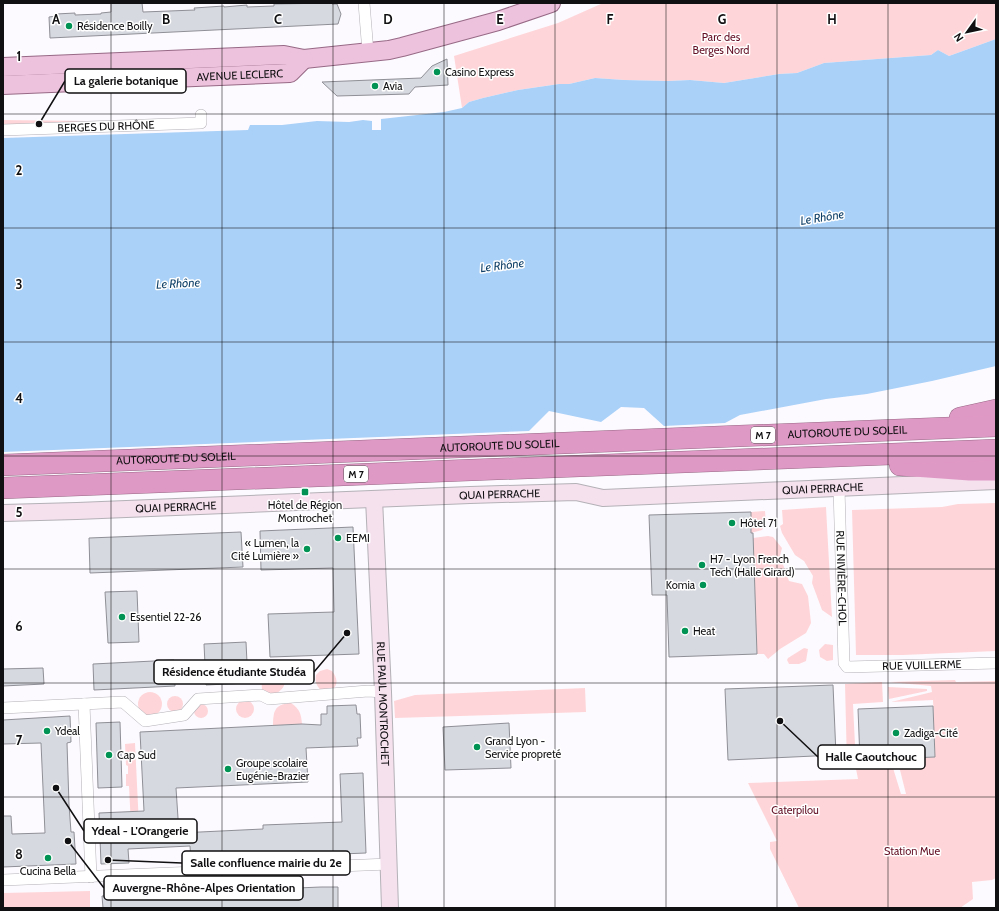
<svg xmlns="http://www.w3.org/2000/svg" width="999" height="911" font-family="Cabin,sans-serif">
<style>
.green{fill:#fed6d9}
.water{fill:#aad1f8}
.building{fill:#d7d9e0;stroke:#8f9097}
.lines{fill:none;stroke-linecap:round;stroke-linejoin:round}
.street-casing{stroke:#b4b1b7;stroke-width:12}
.secondary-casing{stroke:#b4b1b7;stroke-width:18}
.primary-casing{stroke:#976986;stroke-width:20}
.highway-casing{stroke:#976986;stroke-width:22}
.street{stroke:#fff;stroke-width:11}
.secondary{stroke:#f5e0ee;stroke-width:16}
.primary{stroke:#ecc2dc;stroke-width:18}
.highway{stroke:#df99c5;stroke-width:21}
.grid{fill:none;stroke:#100f11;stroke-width:1;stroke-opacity:0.55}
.poi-dot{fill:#009354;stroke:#fff;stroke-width:1.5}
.labels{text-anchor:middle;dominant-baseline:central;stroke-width:3;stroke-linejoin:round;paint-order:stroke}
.shield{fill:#fff;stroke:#585758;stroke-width:1}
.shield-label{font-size:10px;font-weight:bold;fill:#100f11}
.poi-label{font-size:11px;fill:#100f11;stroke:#fff;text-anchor:start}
.park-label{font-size:11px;fill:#631025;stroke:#fff}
.street-label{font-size:11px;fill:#100f11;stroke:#fff}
.water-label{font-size:12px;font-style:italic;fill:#0f4068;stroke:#fff}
.grid-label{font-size:13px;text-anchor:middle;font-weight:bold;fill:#100f11;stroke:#fff;stroke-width:3;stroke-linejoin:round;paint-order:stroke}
.leader{fill:none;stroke:#100f11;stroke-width:1.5}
.callout-dot{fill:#100f11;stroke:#fff;stroke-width:1.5}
.callout{fill:#fff;stroke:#100f11;stroke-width:1.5}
.callout-label{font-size:12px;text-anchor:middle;font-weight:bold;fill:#100f11}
</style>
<rect width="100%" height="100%" fill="#fdfaff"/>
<g class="green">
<path d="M603 3H996V39L949 56 938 50 931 55 824 63 797 73 779 74 724 83 690 80 668 81 624 80 595 78 569 84H559L518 90 483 98 469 102 462 108 454 56 558 23Z"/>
<path d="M3 120 89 121 3 126Z"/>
<path d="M996 503V651L903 655H856L852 510 942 507 958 504Z"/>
<path d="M826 507 832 617 822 610 812 583 813 576 804 561 795 555 782 533 780 526 783 524 782 510Z"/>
<path d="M765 511 766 523 762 530 751 533V512Z"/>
<path d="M768 536 773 537 782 548 780 556 789 581 802 584 808 596 811 623 806 633 780 649 768 659 764 654H757L753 538Z"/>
<path d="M825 644 833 645V660L827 661 820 657 819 650Z"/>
<path d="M804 648 808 649 806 661 799 664H789L787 660 788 658Z"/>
<path d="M277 668 281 669C288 681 286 689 273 695L262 691 261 669Z"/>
<path d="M327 669 332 671C337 678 339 684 332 690H321C316 686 315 681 316 675L320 671Z"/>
<path d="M955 680 956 682 996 681V878L992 880 972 882 973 899 960 908H799L770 849V842L777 841 748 783 858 779 856 769 893 768 901 794H906L897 758 935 757 933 700 891 702 932 692 931 686 889 682Z"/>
<path d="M882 682 883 702 853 704 856 765 847 766 845 684Z"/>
<path d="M888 687 927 689V691L889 699Z"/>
<path d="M585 688 586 712 395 718 394 701 415 695Z"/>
<circle cx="150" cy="704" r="12"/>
<circle cx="175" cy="704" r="8"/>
<circle cx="245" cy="709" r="9"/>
<path d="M291 703C300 709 301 714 302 724L273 726C273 712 274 704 291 703Z"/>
<circle cx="201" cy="711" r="7"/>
<path d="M135 743 140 846 132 847 129 786H126V774H128V766L126 765 125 744Z"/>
<path d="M90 891V908H3V893Z"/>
</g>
<path class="water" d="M996 39V366L932 381 867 394 826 399 740 415 725 423 664 426 644 408 621 407 601 422 549 411 529 431 3 452V138L248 130 250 125H282L317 121 349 122 363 120 372 121V130H381V119L444 112 462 108 469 102 483 98 518 90 559 84H569L595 78 624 80 668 81 690 80 724 83 779 74 797 73 824 63 931 55 938 50 949 56Z"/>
<g class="building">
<path d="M111 3H142L143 12 195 10 194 8 224 6V7L247 5V7L274 6V4L332 3V4H337L341 14 338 24 50 38 49 17 56 16V14L75 13V15L101 14V13L111 12Z"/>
<path d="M447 59 448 85 415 87 409 94 337 96 322 82 421 78 432 66Z"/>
<path d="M751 512V533H753L757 654 669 657 667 595H652L649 515Z"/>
<path d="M353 527 359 654 270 657 268 614 334 612 333 568 261 570 260 531Z"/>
<path d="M241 532 243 567 90 573 89 538Z"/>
<path d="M137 591 139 642 108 643 105 592Z"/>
<path d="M246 642 248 683 206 685 204 644Z"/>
<path d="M174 660 175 686 94 690 93 664Z"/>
<path d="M43 668 44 684 3 686V669Z"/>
<path d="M833 685 836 755 728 760 725 689Z"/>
<path d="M356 705 357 714H360L361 738H357L358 746 306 748 308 782 176 788 179 833 263 829V825L342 822 340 774 363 773 366 853 191 860 190 846 128 849 129 863 101 864 99 813 144 811 140 732 302 724 321 725V714H327V706Z"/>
<path d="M933 706 935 757 860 760 858 709Z"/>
<path d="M70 716 71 742 67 743 69 805 71 832H74L76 864 3 867V816H11L12 834 45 833 41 743 3 744V720Z"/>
<path d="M120 722 122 787 98 788 96 723Z"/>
<path d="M509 723 511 768 445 770 443 727Z"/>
<path d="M321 887H338V908H103L102 896Z"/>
</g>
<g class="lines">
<defs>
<g id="street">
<path d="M364 3 368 52"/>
<path id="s1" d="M3 130 201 123V115"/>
<path id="s2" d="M839 488 844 663 847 667 996 663"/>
<path d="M84 704 91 877"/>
<path d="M3 708 123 702 145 721 184 715 198 699 261 695 269 699 368 691 383 692"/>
<path d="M3 880 389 864"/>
</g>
<g id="secondary">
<path id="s3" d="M374 499 383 692 390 908"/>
<path id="s4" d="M3 513 77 511 470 495 576 492 603 498 996 481"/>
</g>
<g id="primary">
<path d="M3 67 284 55 304 59 389 50 402 47 498 21 551 3"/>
<path id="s5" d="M3 85 290 73 304 59"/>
</g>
<g id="highway">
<path d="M960 418 996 410"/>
<path id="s6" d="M3 465 996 426"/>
<path d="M900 465 970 470H996"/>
<path d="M3 488 996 450"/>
</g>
</defs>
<use href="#street" class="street-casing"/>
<use href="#secondary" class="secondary-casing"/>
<use href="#primary" class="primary-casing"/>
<use href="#highway" class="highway-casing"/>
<use href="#street" class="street"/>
<use href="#secondary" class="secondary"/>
<use href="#primary" class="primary"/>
<use href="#highway" class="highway"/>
</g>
<path class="grid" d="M111 3V908M222 3V908M333 3V908M444 3V908M555 3V908M666 3V908M777 3V908M888 3V908M3 114H996M3 228H996M3 342H996M3 456H996M3 569H996M3 683H996M3 797H996"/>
<g class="poi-dot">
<circle cx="69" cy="26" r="4"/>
<circle cx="437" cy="72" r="4"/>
<circle cx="375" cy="86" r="4"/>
<rect x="301" y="488" width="8" height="8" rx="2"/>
<circle cx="732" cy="523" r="4"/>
<circle cx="338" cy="538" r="4"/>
<circle cx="307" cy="549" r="4"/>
<circle cx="702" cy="565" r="4"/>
<circle cx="703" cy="585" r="4"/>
<circle cx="122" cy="617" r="4"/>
<circle cx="685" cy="631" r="4"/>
<circle cx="47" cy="731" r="4"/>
<circle cx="896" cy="733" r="4"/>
<circle cx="477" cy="747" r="4"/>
<circle cx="109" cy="755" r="4"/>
<circle cx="228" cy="769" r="4"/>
<circle cx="48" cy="858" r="4"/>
</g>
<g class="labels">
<g class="shield">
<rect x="751" y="427" width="24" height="16" rx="3"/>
<rect x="344" y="466" width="24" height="16" rx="3"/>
</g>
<g class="shield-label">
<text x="763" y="435">M 7</text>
<text x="356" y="474">M 7</text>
</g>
<g class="poi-label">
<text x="77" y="26">Résidence Boilly</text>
<text x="445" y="72">Casino Express</text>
<text x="383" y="86">Avia</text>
<text x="305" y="505" text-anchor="middle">Hôtel de Région<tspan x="305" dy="13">Montrochet</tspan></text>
<text x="740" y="523">Hôtel 71</text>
<text x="346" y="538">EEMI</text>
<text x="299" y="543" text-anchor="end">« Lumen, la<tspan x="299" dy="13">Cité Lumière »</tspan></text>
<text x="710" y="559">H7 - Lyon French<tspan x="710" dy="13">Tech (Halle Girard)</tspan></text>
<text x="695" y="585" text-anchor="end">Komia</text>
<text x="130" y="617">Essentiel 22-26</text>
<text x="693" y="631">Heat</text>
<text x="55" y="731">Ydeal</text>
<text x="904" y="733">Zadiga-Cité</text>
<text x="485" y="741">Grand Lyon -<tspan x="485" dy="13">Service propreté</tspan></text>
<text x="117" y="755">Cap Sud</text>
<text x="236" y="763">Groupe scolaire<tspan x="236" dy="13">Eugénie-Brazier</tspan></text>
<text x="48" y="871" text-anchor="middle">Cucina Bella</text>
</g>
<g class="park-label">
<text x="721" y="37">Parc des<tspan x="721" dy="13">Berges Nord</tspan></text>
<text x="795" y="810">Caterpilou</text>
<text x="912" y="851">Station Mue</text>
</g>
<g class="street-label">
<text stroke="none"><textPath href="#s5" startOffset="237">AVENUE LECLERC</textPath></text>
<text stroke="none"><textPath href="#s1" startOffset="103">BERGES DU RHÔNE</textPath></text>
<text stroke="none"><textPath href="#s6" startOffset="845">AUTOROUTE DU SOLEIL</textPath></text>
<text stroke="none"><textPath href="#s6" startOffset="497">AUTOROUTE DU SOLEIL</textPath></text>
<text stroke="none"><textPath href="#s6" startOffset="173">AUTOROUTE DU SOLEIL</textPath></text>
<text stroke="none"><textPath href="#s4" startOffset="821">QUAI PERRACHE</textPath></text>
<text stroke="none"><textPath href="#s4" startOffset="497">QUAI PERRACHE</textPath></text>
<text stroke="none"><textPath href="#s4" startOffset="173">QUAI PERRACHE</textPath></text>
<text stroke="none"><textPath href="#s2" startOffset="90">RUE NIVIÈRE-CHOL</textPath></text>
<text stroke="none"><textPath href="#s2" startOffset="255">RUE VUILLERME</textPath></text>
<text stroke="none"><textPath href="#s3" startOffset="205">RUE PAUL MONTROCHET</textPath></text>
</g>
<g class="water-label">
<text transform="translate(822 217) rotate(-9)">Le Rhône</text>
<text transform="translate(502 265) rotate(-7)">Le Rhône</text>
<text transform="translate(178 283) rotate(-3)">Le Rhône</text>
</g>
</g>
<g class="grid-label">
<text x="56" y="24">A</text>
<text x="166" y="24">B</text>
<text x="278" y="24">C</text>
<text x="388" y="24">D</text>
<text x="500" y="24">E</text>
<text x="610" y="24">F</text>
<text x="722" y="24">G</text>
<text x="832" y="24">H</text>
<text x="19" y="61">1</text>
<text x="19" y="175">2</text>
<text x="19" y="289">3</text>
<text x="19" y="403">4</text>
<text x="19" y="517">5</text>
<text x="19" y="631">6</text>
<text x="19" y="745">7</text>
<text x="19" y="859">8</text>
</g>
<path class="leader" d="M39 124L65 81M347 633L314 672M780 721L818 757M56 788L84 831M108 860L182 863M68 841L104 888"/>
<g class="callout-dot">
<circle cx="39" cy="124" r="4"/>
<circle cx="347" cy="633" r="4"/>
<circle cx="780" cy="721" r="4"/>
<circle cx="56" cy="788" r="4"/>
<circle cx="108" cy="860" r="4"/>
<circle cx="68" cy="841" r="4"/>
</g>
<g class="callout">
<rect x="65" y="69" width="121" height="24" rx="4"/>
<rect x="154" y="660" width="160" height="24" rx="4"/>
<rect x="818" y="745" width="107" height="24" rx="4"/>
<rect x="84" y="819" width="113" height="24" rx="4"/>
<rect x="182" y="851" width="168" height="24" rx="4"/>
<rect x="104" y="876" width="199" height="24" rx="4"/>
</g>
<g class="callout-label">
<text x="126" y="85">La galerie botanique</text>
<text x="234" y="676">Résidence étudiante Studéa</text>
<text x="871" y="761">Halle Caoutchouc</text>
<text x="140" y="835">Ydeal - L'Orangerie</text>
<text x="266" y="867">Salle confluence mairie du 2e</text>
<text x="204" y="892">Auvergne-Rhône-Alpes Orientation</text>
</g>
<rect width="999" height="911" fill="none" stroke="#100f11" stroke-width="8"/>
<g transform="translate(967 32) rotate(237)" stroke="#ffffff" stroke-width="3" paint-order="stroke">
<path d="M0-3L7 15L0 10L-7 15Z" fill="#100f11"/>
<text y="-6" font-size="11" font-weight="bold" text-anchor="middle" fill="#100f11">N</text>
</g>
</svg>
